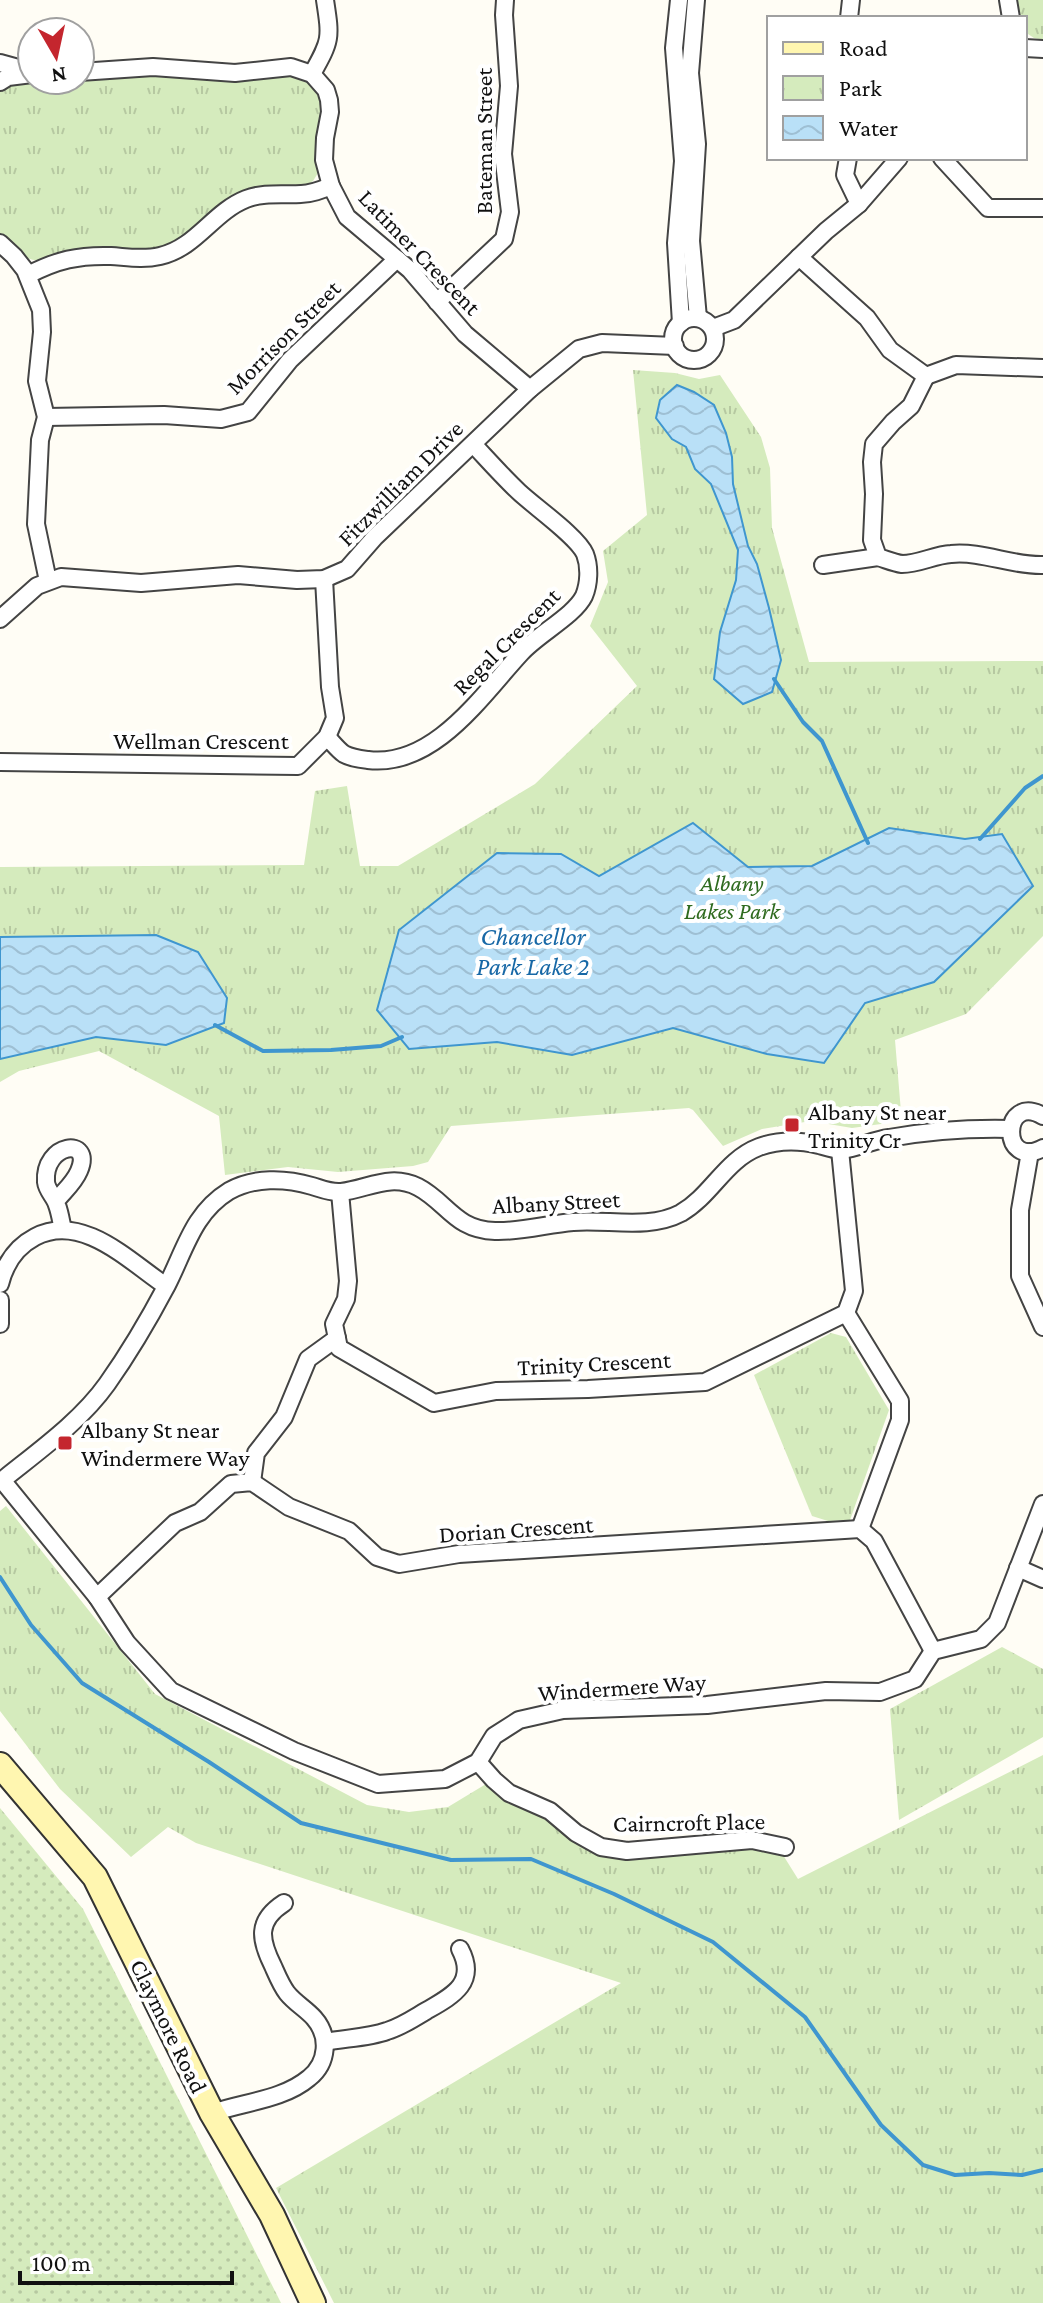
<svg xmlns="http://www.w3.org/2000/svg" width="1043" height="2303" font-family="'Crimson Pro',serif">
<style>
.grass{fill:url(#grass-dots)}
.park{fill:url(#park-tufts)}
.water{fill:url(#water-waves);stroke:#3f96cf;stroke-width:2}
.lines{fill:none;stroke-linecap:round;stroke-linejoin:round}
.stream{stroke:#3f96cf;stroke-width:4}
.street-casing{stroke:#444;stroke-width:20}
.secondary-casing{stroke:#333;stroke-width:28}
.street{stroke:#fff;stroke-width:16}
.secondary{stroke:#fff6b0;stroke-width:24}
.poi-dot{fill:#c4262e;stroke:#fff;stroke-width:3}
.labels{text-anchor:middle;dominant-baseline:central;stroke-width:8;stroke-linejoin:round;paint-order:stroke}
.street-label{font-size:24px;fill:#111;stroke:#fff}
.park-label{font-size:24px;font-style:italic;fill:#2f6b1f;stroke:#fff}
.poi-label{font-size:24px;fill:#111;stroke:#fff;text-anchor:start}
.water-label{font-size:26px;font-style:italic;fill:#1768a6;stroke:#fff}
</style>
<defs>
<pattern id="grass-dots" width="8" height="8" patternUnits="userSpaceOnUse" patternTransform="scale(2)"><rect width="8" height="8" fill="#d5ebbd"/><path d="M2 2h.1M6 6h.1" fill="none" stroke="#b6c8a1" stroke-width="1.8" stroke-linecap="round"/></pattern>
<pattern id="park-tufts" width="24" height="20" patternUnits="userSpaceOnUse" patternTransform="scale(2)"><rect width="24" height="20" fill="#d5ebbd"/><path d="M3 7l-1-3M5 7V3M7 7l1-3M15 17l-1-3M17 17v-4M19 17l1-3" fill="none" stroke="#b6c8a1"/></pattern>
<pattern id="water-waves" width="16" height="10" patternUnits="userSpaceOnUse" patternTransform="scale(2)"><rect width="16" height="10" fill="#b9e0f7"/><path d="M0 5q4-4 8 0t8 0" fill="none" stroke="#9ebfd3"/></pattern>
</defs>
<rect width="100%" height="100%" fill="#fffdf5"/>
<path class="grass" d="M0 1808 83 1909 281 2303H0Z"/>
<g class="park">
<path d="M1015 0H1043V40L1034 38 1025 32V18H1017Z"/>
<path d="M288 73C306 80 316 85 322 103L318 173 313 181 306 186 268 188 173 245 155 251 48 257C29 268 14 248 0 236V88L19 80H80L128 74Z"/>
<path d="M633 370 675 373 699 379 720 375 761 437 770 468 772 528 809 662 1043 661V936L966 1014 895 1040 901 1112 881 1124 852 1128 811 1121 762 1129 723 1146 693 1110 689 1108 451 1126 428 1162 413 1166 338 1172 288 1167 225 1175 219 1116 99 1051 19 1071 0 1082V867L304 865 315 791 347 786 360 866H398L535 784 637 686 590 626 608 582 603 551 647 515Z"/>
<path d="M831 1333 846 1337 889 1410 850 1520 828 1521 812 1516 754 1375Z"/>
<path d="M6 1506 155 1694 367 1805 409 1812 448 1807 486 1784 505 1799 553 1821 582 1846 604 1856 623 1858 747 1847 783 1855 798 1879 1043 1755V2303H334L276 2188 621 1983 196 1843 168 1827 131 1857 60 1789 0 1711V1511Z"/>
<path d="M1002 1647 1043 1669V1737L899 1820 890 1709Z"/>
</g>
<g class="water">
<path d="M677 385 694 392 714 405 726 433 732 457 733 484 748 546 757 564 769 608 781 660 772 692 743 704 714 679 720 632 736 580 738 550 711 484 695 469 686 447 672 439 656 418 660 400Z"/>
<path d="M693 823 748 867 812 866 889 828 965 839 1002 834 1033 886 934 982 865 1003 824 1063 767 1054 673 1028 572 1055 497 1042 409 1049 377 1010 399 930 497 853 561 854 599 876Z"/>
<path d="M156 935 198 952 227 998 224 1023 166 1045 96 1037 0 1059V937Z"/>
</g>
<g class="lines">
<g class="stream">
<path d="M774 679 803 722 822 741 868 843"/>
<path d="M980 839 1025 788 1043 776"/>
<path d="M215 1025 263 1051 331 1050 381 1046 402 1037"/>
<path d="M0 1577 31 1625 82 1683 209 1762 301 1823 451 1860 531 1859 614 1894 713 1942 805 2017 881 2125 923 2165 955 2175 989 2173 1022 2175 1043 2170"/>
</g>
<defs>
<g id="street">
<path d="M679 0 674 48 683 161 676 243 681 323"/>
<path d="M696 0 690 73 697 144 691 241 698 318"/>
<path d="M1008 0 1011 18"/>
<path d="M849 18 851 0"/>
<path d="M1025 48 1043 49"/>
<path d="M0 63 29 71"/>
<path d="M80 72 153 67 235 73 291 67 312 74 326 90 329 100 330 112 325 138 324 160 331 186 347 217 410 270 465 334 530 389"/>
<path d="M312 74C331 40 331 39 325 0"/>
<path d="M0 82 8 77 32 74"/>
<path d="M848 158 845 175 859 204"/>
<path d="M942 158 988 208H1043"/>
<path d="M0 243 14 256 25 270 41 310 42 332 37 381 46 417 40 440 36 524 48 581"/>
<path d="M799 257 867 318 890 350 926 376"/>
<path d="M28 275C57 260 78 255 111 256 127 257 143 260 160 256 196 248 213 212 246 199 264 192 282 195 301 194 311 194 321 190 331 186"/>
<path d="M437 302 504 239 510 212 503 154 509 86 504 15 505 0"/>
<circle cx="694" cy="339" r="21"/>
<path d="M713 328 734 320 826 231 859 204 899 158"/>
<path d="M926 376 911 406 893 422 874 444 872 462 874 494 872 540 878 557C885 559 894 563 902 564 919 564 934 555 951 554 983 551 1011 566 1043 565"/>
<path d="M926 376 956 365 1043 368"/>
<path d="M46 417 164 415 221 419 248 412 290 360 397 259"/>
<path d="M823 565 878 557"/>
<path d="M0 619 37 586 61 577 141 583 238 575 297 580 324 579 347 569 375 537 530 389 579 349 602 343 675 346"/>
<path d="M327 737C332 742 338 750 344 754 351 758 360 759 368 760 434 768 482 695 521 653 538 634 574 616 584 596 589 584 590 567 585 554 578 537 535 507 519 492 503 477 488 460 473 444"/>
<path d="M0 762 298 766 327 737 335 718 330 687 324 579"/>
<path d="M1043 1116C1001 1092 1000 1171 1043 1148"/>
<path d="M1030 1152 1020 1210V1276L1043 1327"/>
<path d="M340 1192 348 1281 346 1299 334 1324 339 1348 434 1403 496 1391 588 1389 705 1382 846 1313 854 1291 840 1150"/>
<path d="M56 1201C64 1191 74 1183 79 1171 94 1136 43 1143 46 1182 47 1191 55 1197 57 1205 60 1213 61 1221 63 1230"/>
<path d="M0 1284C5 1264 16 1247 35 1237 82 1212 130 1262 166 1286"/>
<path d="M0 1300V1324"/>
<path d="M846 1313 900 1401V1420L860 1529"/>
<path d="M2 1480 97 1597 127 1643 171 1691 294 1751 378 1784 445 1779 478 1762 494 1736 519 1720 563 1710 707 1705 826 1691 880 1692 915 1679 933 1651 981 1639 997 1623 1043 1504"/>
<path d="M0 1482C37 1452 80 1422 107 1384 129 1353 149 1319 167 1285 185 1250 193 1213 229 1191 254 1177 285 1178 312 1186 322 1189 331 1193 341 1192 368 1189 390 1173 418 1187 447 1202 455 1230 495 1231 521 1232 548 1224 573 1222 608 1219 649 1230 681 1213 712 1195 725 1160 759 1147 778 1140 799 1140 819 1145 826 1147 834 1150 842 1150 858 1148 873 1140 889 1138 929 1131 969 1128 1010 1129"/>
<path d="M252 1482 256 1453 284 1417 308 1359 337 1338"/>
<path d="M1018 1568 1043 1579"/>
<path d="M97 1597 175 1523 200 1512 231 1484 252 1482 289 1507 349 1531 377 1557 399 1564 459 1554 860 1529 874 1541 933 1651"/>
<path d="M478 1762 494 1780 509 1793 550 1811 576 1833 601 1847 627 1851 752 1840 785 1847"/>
<path d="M325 2042C345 2038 368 2038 387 2031 401 2027 414 2018 426 2011 452 1996 478 1983 460 1949"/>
<path d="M212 2113C243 2102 283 2100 309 2078 328 2063 330 2036 314 2018 306 2009 295 2003 287 1993 281 1985 277 1975 273 1966 260 1940 256 1921 284 1903"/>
</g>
<path id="secondary" d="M0 1765 95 1877 212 2113 272 2215 313 2303"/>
</defs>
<use href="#street" class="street-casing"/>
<use href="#secondary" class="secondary-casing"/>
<use href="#street" class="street"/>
<use href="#secondary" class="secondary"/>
</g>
<g class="poi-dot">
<rect x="784" y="1117" width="16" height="16" rx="4"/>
<rect x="57" y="1435" width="16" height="16" rx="4"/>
</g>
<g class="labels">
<g class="street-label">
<text transform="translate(483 141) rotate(-90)">Bateman Street</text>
<text transform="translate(420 252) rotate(46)">Latimer Crescent</text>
<text transform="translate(283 337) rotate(-45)">Morrison Street</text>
<text transform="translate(400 483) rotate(-45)">Fitzwilliam Drive</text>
<text transform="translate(506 641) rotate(-45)">Regal Crescent</text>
<text x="201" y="740">Wellman Crescent</text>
<text transform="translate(556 1202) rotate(-3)">Albany Street</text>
<text transform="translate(594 1363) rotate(-3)">Trinity Crescent</text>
<text transform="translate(516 1529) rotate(-4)">Dorian Crescent</text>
<text transform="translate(622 1687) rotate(-4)">Windermere Way</text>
<text transform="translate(689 1822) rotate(-1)">Cairncroft Place</text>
<text transform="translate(169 2026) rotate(64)">Claymore Road</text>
</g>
<g class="park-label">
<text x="732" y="882">Albany<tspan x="732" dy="28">Lakes Park</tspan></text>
</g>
<g class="poi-label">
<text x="808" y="1111">Albany St near<tspan x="808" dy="28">Trinity Cr</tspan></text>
<text x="81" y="1429">Albany St near<tspan x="81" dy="28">Windermere Way</tspan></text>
</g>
<g class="water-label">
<text x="533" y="936">Chancellor<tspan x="533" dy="30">Park Lake 2</tspan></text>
</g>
</g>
<rect x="767" y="16" width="260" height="144" fill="#ffffff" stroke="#a0a0a0" stroke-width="2"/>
<rect x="783" y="42" width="40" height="12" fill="#fff6b0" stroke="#a0a0a0" stroke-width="2"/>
<text x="839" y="56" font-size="24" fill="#111111">Road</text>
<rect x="783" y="76" width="40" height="24" fill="url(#park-tufts)" stroke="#a0a0a0" stroke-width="2"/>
<text x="839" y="96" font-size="24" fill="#111111">Park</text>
<rect x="783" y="116" width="40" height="24" fill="url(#water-waves)" stroke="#a0a0a0" stroke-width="2"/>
<text x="839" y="136" font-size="24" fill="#111111">Water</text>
<g transform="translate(56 56) rotate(171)"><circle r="38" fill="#ffffff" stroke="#a0a0a0" stroke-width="2"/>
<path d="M0-6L14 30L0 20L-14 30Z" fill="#c4262e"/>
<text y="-12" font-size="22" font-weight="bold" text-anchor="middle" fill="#111111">N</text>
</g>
<path d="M20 2271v12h212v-12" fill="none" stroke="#111111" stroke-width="4"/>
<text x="32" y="2271" font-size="24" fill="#111111" stroke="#ffffff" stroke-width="6" paint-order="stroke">100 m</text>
</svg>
